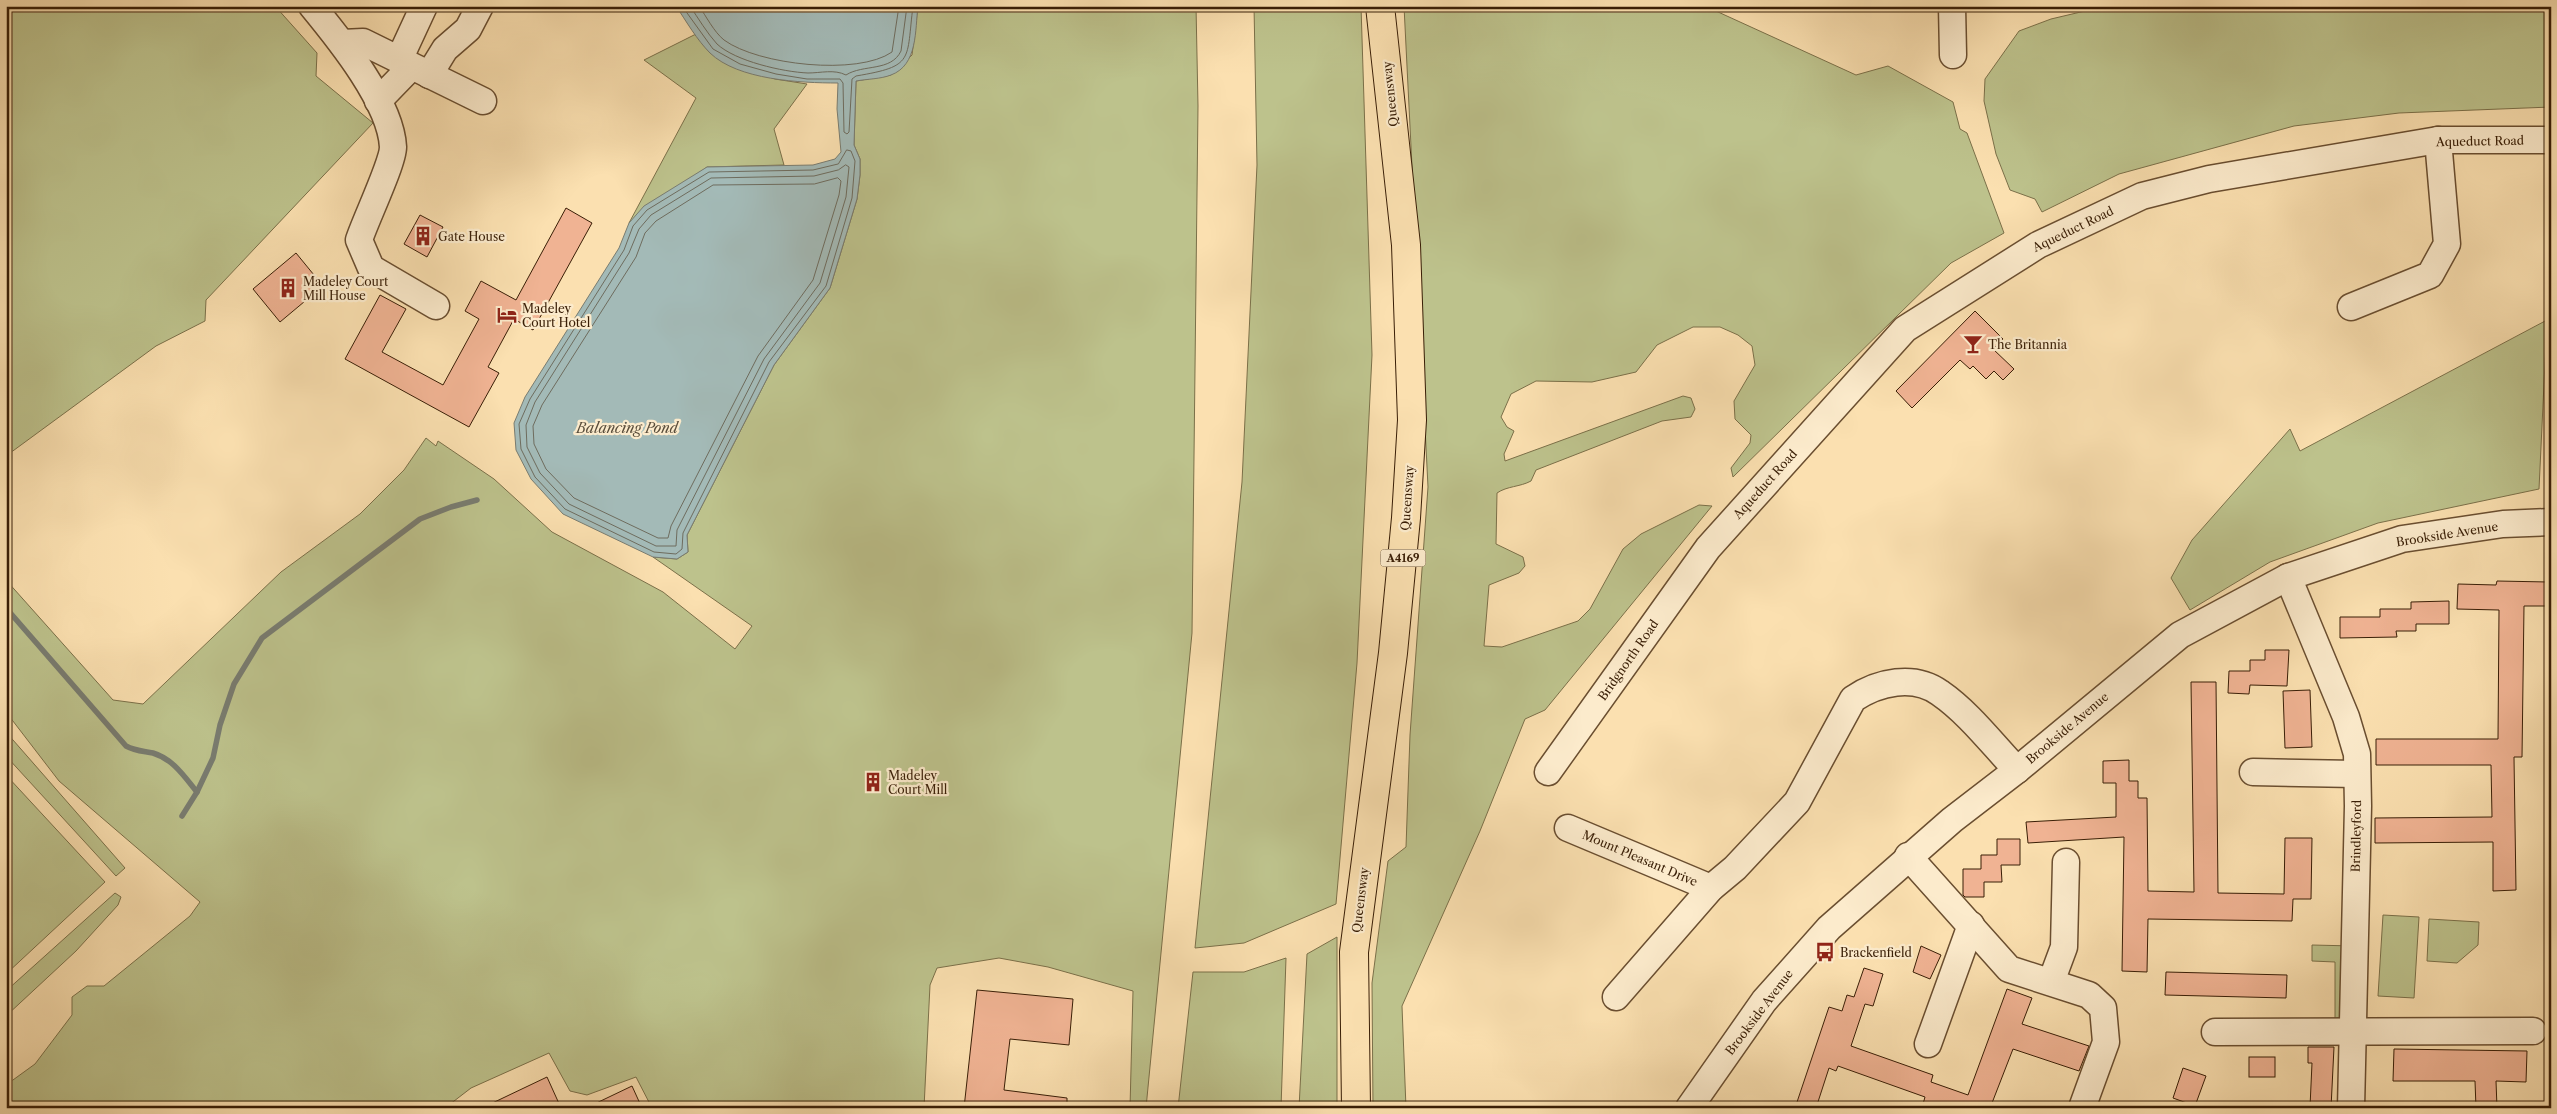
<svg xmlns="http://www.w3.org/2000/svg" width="2557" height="1114" font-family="'Libre Caslon Text',serif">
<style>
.green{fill:#bdc28c;stroke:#7b7049}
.water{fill:#a3bab7;stroke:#797c70}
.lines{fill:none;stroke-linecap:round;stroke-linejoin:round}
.shore{stroke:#6e6c5e;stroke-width:1}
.stream{stroke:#797c70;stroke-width:5.5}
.building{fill:#f0b393;stroke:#391e06}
.minor-casing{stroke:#6a4e30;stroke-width:29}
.major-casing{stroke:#391e06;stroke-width:30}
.minor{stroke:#fcebcc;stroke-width:26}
.major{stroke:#fbe0b0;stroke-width:28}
.labels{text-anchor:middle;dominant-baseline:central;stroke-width:4.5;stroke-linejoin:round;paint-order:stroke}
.shield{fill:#fcebcc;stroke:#745c41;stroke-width:1}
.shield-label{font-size:11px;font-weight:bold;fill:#391e06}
.street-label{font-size:12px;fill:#391e06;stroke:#fcebcc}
.poi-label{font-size:12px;fill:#391e06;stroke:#fcebcc;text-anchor:start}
.water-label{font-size:14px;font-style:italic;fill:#594d3b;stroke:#fcebcc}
</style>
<rect width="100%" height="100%" fill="#fbe0b0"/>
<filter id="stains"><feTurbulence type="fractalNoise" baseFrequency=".004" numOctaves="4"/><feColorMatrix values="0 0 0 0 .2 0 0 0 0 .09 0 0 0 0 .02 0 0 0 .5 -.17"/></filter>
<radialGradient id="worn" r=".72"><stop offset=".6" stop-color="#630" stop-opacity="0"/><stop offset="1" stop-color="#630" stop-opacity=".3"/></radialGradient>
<g class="green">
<path d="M6 6H275L317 53 316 76 373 123 206 300 205 321 156 346 6 456Z"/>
<path d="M918 6H1196L1198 106 1192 633 1146 1108H1130L1133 991 1048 967 999 958 937 968 930 985 924 1108H652L636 1077 587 1095 570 1091 549 1053 471 1088 445 1108H6V1085L35 1064 72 1015V997L87 986H104L190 916 200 902 59 781 6 712V580L113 700 143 704 281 572 360 514 404 470 426 438 436 446 438 441 494 479 552 532 663 592 735 649 752 626 653 557 677 559 688 552 687 535 774 365 830 288 857 199 860 175V159L854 145 856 81 891 75 912 55Z"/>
<path d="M1254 6H1361L1372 355 1357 663 1336 904 1244 943 1195 948 1242 482 1257 165Z"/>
<path d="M1404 6H1705L1856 75 1888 66 1953 102 1960 129 1967 133 2004 233 1951 263 1733 477 1731 468 1750 443 1751 435 1735 419 1734 401 1755 365 1752 346 1738 335 1720 327H1693L1657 345 1636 372 1592 382 1536 381 1511 394 1501 417 1507 427 1514 431 1504 454 1505 461 1683 396 1691 398 1695 409 1691 417 1662 421 1536 470 1531 481C1520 487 1507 486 1497 493L1496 544 1523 557 1525 566 1519 573 1489 585 1484 646 1502 647 1578 621 1590 609 1623 549 1641 534 1699 505 1712 506 1545 710 1525 719 1480 831 1402 1006 1406 1108H1373L1372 983 1388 861 1406 847 1410 735 1428 487Z"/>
<path d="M2106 6H2551V107L2399 113 2294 126 2119 174 2042 212 2035 199 2010 190 1996 154 1984 101 1985 79 2019 31 2051 19Z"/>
<path d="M696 34 710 53 775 79 807 84 774 129 784 165 707 167 629 223 696 98 644 60Z"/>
<path d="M2547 320 2539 489 2378 523 2270 562 2190 610 2171 578 2192 540 2290 429 2300 451Z"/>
<path d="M6 732 125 868 116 876 6 756Z"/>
<path d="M6 775 105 882 6 974Z"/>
<path d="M115 893 121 897 118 905 76 951 6 1016V991Z"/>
<path d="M2383 915 2419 917 2414 998 2378 996Z"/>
<path d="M2429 919 2479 922 2478 945 2457 963 2427 961Z"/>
<path d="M1337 937V1108H1299L1307 954Z"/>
<path d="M2312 945 2354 946 2353 1012 2335 1019V962L2312 961Z"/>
<path d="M1286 958 1281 1108H1178L1193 972H1244Z"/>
</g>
<path class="water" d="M676 6H918C915 30 918 65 891 75 881 79 867 79 856 81L854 145 860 159V175L857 199 830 288 774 365 687 535 688 552 677 559 653 557 563 514 531 479 516 450 514 423 525 397 619 248 629 223 644 206 707 167 813 165 835 159 841 152 837 109 838 83C800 83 738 80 710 53 697 40 686 21 676 6Z"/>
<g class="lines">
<g class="shore">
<path d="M682 6 713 49 740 64 776 74 807 79H840L843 83 844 132 847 134 849 132 852 79 856 76C915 66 906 61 913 6"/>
<path d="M690 6C698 18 707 33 717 44 735 61 783 72 808 73 821 73 834 69 846 75 863 64 891 72 901 51L907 6"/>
<path d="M699 6C706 16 714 32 724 40 758 65 858 76 892 52L899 6"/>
<path d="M847 150 851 151 855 161 852 198 826 286 769 362 683 533 682 549 676 554 654 552 565 509 535 477 521 449 519 424 530 399 624 250 633 226 647 210 709 172 813 170 838 164Z"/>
<path d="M846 165 849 167 846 197 820 283 764 359 677 530 676 546H656L569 504 540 473 527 447 526 425 535 402 629 253 639 229 651 215 711 178 814 176 838 170Z"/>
<path d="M838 178 841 181 839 195 813 280 758 356 671 526 668 538H658L574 498 546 469 534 444 533 426 542 405 636 257 645 233 656 221 713 185 814 184Z"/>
</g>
<g class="stream">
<path d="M6 608 126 746C135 751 143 751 153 753 173 759 184 776 197 792"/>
<path d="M182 816 197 792 213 758 220 725 234 684 262 638 420 519 451 507 477 500"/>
</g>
</g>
<g class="building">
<path d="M566 208 592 223 533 330 514 319 488 367 499 373 469 427 345 359 380 295 406 309 382 352 443 385 479 319 465 311 481 281 516 300Z"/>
<path d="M420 215 443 227 427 257 404 244Z"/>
<path d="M296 253 323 286 280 322 253 289Z"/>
<path d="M1975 311 2003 339 1993 349 2014 369 2003 380 1994 371 1986 379 1973 366 1970 369 1960 360 1912 408 1896 391Z"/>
<path d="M2497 581 2548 582V606H2524L2522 757H2514L2516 890 2493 891V842L2375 843V818L2492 817 2491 765H2376V739H2498L2499 610 2457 609 2458 584 2496 585Z"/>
<path d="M2449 601V624H2416V631H2396L2397 637 2340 638V617H2380V609H2411V602Z"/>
<path d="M2265 650H2289L2287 686 2250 685 2249 694 2228 693 2229 671H2250V660H2265Z"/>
<path d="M2191 682H2216L2218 893 2284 894 2285 838H2312L2311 899H2293L2292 921 2148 919 2147 972 2122 971 2124 837 2028 843 2026 822 2116 817V783H2103V761L2129 760V781H2138V798H2147L2148 891 2194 892Z"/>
<path d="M2310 690 2312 747 2285 748 2283 691Z"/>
<path d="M1997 839H2020V865H2001L2002 882H1984V897H1965L1963 895V869H1981V855H1997Z"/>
<path d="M1921 946 1941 955 1930 979 1913 972Z"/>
<path d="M1864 968 1883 974 1873 1006 1865 1004 1851 1046 1933 1075 1931 1082 1968 1095 2007 989 2032 998 2022 1024 2089 1046 2079 1071 2013 1049 1992 1103 1998 1105 1997 1108H1932L1923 1104 1925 1097 1838 1066 1836 1071 1829 1068 1816 1108H1795L1829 1007 1842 1011 1847 995 1854 997Z"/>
<path d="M2166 972 2287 975 2286 998 2165 995Z"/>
<path d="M977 990 1073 999 1069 1045 1010 1039 1004 1090 1067 1098V1108H964Z"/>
<path d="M2308 1047H2334L2331 1108 2310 1107 2312 1063H2308Z"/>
<path d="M2394 1049 2527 1051 2526 1082 2496 1081 2497 1108H2476L2475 1081H2393Z"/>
<rect x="2249" y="1057" width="26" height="20"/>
<path d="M2183 1068 2206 1076 2195 1106 2173 1098Z"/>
<path d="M547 1077 561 1108H482Z"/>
<path d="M632 1086 642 1108H586Z"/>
</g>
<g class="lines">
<defs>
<g id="minor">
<path d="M312 6C340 40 391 103 393 147 393 163 365 221 359 240L371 268 436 306"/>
<path d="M1952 6 1953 55"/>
<path d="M342 43 363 42 483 101"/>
<path d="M399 60 424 6"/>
<path d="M429 75 445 49 468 29 480 6"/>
<path d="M378 101 411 67"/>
<path d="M2351 307 2430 275 2447 244 2438 140"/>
<path d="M2288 577 2346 717 2357 754 2358 806 2351 1108"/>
<path d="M1548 772 1708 548 1905 329 2038 245 2142 196 2209 179 2438 140H2551"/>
<path d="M2253 772 2356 774"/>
<path d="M1568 828 1711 888"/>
<path d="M1908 856 2009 969 2089 995 2103 1008 2106 1042 2082 1108"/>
<path d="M2051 982 2064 947 2066 862"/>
<path d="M1616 997 1711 888 1735 868 1797 802 1853 699C1878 682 1914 674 1940 693 1969 713 1993 745 2017 770"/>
<path d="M2215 1032 2533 1031"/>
<path d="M1928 1044 1971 925"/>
<path d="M1689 1108 1764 1001 1829 928 1952 820 2017 770 2180 635 2288 577 2402 539 2503 524 2551 522"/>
</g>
<path id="major" d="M1356 1108 1354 952 1393 653 1406 518 1412 420 1406 245 1380 6"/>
</defs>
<use href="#minor" class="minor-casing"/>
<use href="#major" class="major-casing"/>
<use href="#minor" class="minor"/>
<use href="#major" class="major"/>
</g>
<defs>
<symbol id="building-bare" viewBox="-9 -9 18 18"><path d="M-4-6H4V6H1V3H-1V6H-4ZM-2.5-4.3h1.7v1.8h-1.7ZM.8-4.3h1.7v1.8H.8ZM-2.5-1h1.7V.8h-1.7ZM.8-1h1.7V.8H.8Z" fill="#8f2418" stroke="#fcebcc" stroke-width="2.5" paint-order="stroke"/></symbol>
<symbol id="hotel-bare" viewBox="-9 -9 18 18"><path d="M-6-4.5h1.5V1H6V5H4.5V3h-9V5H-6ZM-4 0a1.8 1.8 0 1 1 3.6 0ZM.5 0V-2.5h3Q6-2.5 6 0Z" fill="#8f2418" stroke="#fcebcc" stroke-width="2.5" paint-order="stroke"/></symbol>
<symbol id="bar-bare" viewBox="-9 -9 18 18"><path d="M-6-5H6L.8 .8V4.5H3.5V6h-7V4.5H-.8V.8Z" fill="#8f2418" stroke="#fcebcc" stroke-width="2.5" paint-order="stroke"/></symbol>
<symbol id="bus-bare" viewBox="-9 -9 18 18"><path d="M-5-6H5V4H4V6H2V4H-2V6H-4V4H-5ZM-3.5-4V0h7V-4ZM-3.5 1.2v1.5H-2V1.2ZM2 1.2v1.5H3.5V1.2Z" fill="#8f2418" stroke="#fcebcc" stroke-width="2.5" paint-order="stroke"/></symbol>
</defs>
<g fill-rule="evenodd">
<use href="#building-bare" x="409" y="222" width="28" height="28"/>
<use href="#building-bare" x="274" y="274" width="28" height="28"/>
<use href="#hotel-bare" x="493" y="301" width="28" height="28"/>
<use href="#bar-bare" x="1959" y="330" width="28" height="28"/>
<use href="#building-bare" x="859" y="768" width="28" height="28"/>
<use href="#bus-bare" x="1811" y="938" width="28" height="28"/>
</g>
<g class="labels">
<rect class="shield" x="1380.5" y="549.5" width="45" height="17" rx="4"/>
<g class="shield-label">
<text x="1403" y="558">A4169</text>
</g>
<g class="street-label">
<text transform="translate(1390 94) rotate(-96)">Queensway</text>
<text transform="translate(2480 141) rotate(-1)">Aqueduct Road</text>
<text transform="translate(2073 229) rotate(-26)">Aqueduct Road</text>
<text transform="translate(1765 484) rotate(-48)">Aqueduct Road</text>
<text transform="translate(1407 498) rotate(-86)">Queensway</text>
<text transform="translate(2447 534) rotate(-9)">Brookside Avenue</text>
<text transform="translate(1628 660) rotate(-55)">Bridgnorth Road</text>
<text transform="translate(2067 728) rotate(-40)">Brookside Avenue</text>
<text transform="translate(2356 836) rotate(-89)">Brindleyford</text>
<text transform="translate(1640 858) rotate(23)">Mount Pleasant Drive</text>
<text transform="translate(1360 900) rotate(-83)">Queensway</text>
<text transform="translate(1759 1012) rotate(-53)">Brookside Avenue</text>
</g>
<g class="poi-label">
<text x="438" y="236">Gate House</text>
<text x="303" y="281">Madeley Court<tspan x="303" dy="14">Mill House</tspan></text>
<text x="522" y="308">Madeley<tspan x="522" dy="14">Court Hotel</tspan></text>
<text x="1988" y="344">The Britannia</text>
<text x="888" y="775">Madeley<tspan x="888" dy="14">Court Mill</tspan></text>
<text x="1840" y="952">Brackenfield</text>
</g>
<g class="water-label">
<text x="627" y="428">Balancing Pond</text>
</g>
</g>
<rect width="2557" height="1114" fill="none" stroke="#fbe0b0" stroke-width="25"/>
<rect x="8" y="8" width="2542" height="1099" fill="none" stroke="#391e06" stroke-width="2.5"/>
<rect x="12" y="12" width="2532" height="1089" fill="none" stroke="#391e06"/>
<rect width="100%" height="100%" filter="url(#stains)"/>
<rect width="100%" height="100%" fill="url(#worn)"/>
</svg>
